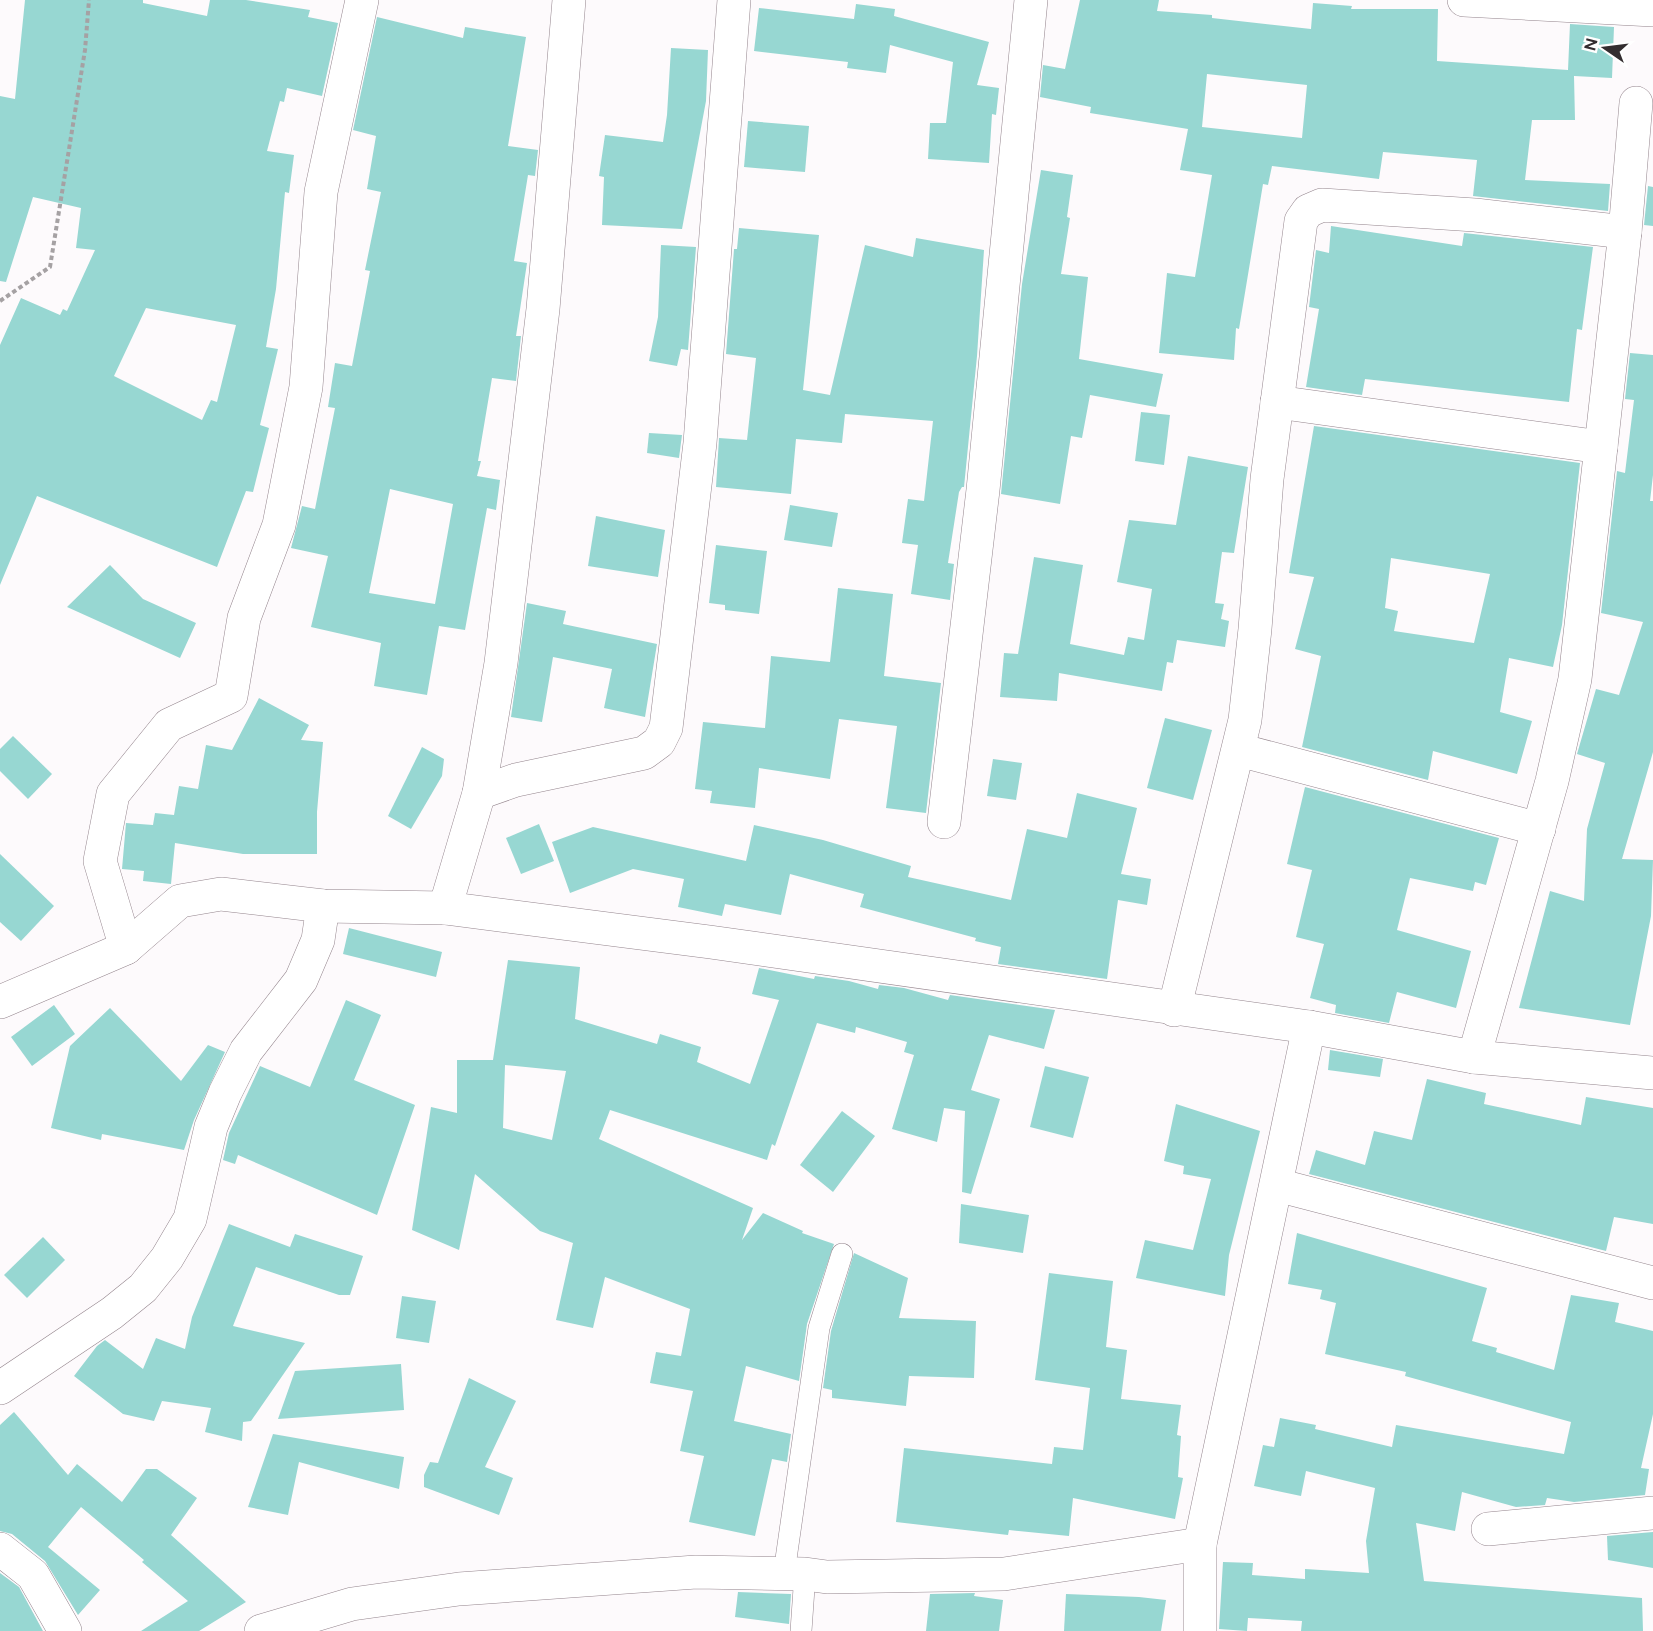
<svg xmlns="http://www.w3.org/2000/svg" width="1653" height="1631" font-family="Figtree,sans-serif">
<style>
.building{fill:#97d7d2;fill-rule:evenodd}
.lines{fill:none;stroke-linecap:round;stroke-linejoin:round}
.service-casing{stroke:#94858d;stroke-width:22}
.minor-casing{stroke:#94858d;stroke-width:34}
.path{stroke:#a5a1a3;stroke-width:4;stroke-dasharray:4.5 3;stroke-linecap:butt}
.service{stroke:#fff;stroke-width:21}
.minor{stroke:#fff;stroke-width:33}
</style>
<rect width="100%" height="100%" fill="#fdfafc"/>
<g class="building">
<path d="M25 0H143V3L207 16 210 0H246L310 10 308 17 338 23 322 96 287 88 284 102 280 101 267 151 294 155 289 193 285 192 276 289 266 347 278 349 260 425 269 428 253 492 246 491 217 567 37 496 0 585V345L21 298 60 315 63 309 67 311 95 250 76 248 81 208 33 197 6 282 0 281V96L15 99ZM146 308 236 325 217 402 211 400 202 420 114 376Z"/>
<path d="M1080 0H1159L1157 11 1212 15V18L1311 29 1313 3 1352 6 1351 9H1438L1437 61 1568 70 1570 24 1614 27 1612 78 1574 76 1575 120H1532L1525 180 1610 184 1608 211 1473 196 1477 160 1383 152 1379 179 1272 166 1268 185 1263 184 1239 329 1236 328 1234 360 1159 353 1167 273 1195 277 1212 175 1180 170 1188 129 1090 113 1091 107 1040 97 1043 65 1065 69ZM1207 74 1307 85 1302 138 1202 127Z"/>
<path d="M856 4 895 9 894 16 989 42 977 85 999 88 996 115 992 114 989 163 928 159 930 123H946L953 62 890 45 886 73 847 68 848 62 754 51 759 8 854 19Z"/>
<path d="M377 17 463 38 465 27 526 37 508 146 538 150 535 176 528 175 514 261 527 263 516 336H521L516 381 492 378 478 461H481L477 476 500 480 496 510 487 508 465 630 439 626 427 695 374 686 381 643 311 627 328 556 291 548 302 506 315 509 335 408 328 407 335 363 352 366 370 271 365 270 381 192 367 189 376 136 353 130ZM390 489 453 504 435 604 369 593Z"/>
<path d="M671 48 708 50 706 101 682 229 602 225 604 177 599 176 605 135 663 142 667 115Z"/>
<path d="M748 121 809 126 805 172 744 167Z"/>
<path d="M1041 170 1073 175 1067 217 1070 218 1061 274 1088 277 1079 359 1163 374 1156 407 1090 395 1082 438 1071 436 1060 504 1001 494 1022 284Z"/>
<path d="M1648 186 1653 187V226L1644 225Z"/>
<path d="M1331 226 1462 246 1464 233 1593 247 1582 330 1577 329 1569 402 1365 379 1362 395 1306 387 1319 309 1309 307 1316 250 1329 253Z"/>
<path d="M739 228 819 235 803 390 830 395 865 245 913 257 916 238 984 250 977 356 964 487H962L959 492 948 563 954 564 950 600 911 594 918 545 902 543 908 499 924 501 933 421 845 414 842 443 796 439 791 494 716 487 719 438 747 440 756 358 726 354 734 249H737Z"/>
<path d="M661 245 696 247 688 350 681 349 677 366 649 361 658 317Z"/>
<path d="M1630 353 1653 355V475L1650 501H1653V752L1622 859 1653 860 1651 916 1630 1025 1519 1008 1550 891 1584 901 1587 829 1605 763 1577 754 1596 689 1619 695 1643 622 1601 613 1617 471 1625 473 1634 400 1625 399Z"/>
<path d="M1141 412 1170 415 1164 465 1135 461Z"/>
<path d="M1314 426 1580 463 1562 625 1553 667 1509 658 1500 712 1532 721 1517 774 1433 751 1428 780 1302 747 1321 656 1295 649 1314 577 1289 573ZM1391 558 1490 574 1474 643 1394 631 1398 611 1385 608Z"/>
<path d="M649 433 682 435 679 458 647 453Z"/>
<path d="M1188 456 1248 467 1234 553 1222 552 1215 603 1224 604 1221 619 1229 621 1225 647 1177 640 1173 663 1167 662 1162 691 1059 673 1057 701 1000 697 1004 653 1018 654 1034 557 1083 565 1070 644 1124 655 1128 637 1144 640 1152 589 1117 582 1129 520 1176 525Z"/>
<path d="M790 505 838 513 832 547 784 540Z"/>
<path d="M596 516 665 530 658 577 588 566Z"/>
<path d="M716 545 767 551 759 614 725 610V605L709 603Z"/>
<path d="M110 565 143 599 196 623 180 658 67 607Z"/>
<path d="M838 588 893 594 884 676 941 683 926 813 886 808 897 726 839 719 830 779 759 768 755 808 710 803 712 791 695 789 703 722 765 728 771 656 830 662Z"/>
<path d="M527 603 566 611 563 624 657 644 645 717 604 708 612 669 553 657 542 722 511 717Z"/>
<path d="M259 698 309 725 301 740 323 742 317 812V854H243L175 843 171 884 143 881 144 871 122 869 126 823 153 825 155 813 174 815 179 786 198 789 206 745 232 750Z"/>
<path d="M1165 718 1212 730 1193 800 1147 788Z"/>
<path d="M13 736 52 774 28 799 0 771V749Z"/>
<path d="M422 747 444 759 442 776 411 829 388 816Z"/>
<path d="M993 759 1022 763 1016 800 987 796Z"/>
<path d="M1305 787 1499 838 1486 885 1475 882 1473 891 1410 878 1397 930 1471 951 1456 1008 1397 992 1389 1023 1335 1013 1336 1005 1310 998 1324 944 1296 937 1312 870 1287 864Z"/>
<path d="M1077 793 1137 808 1121 874 1151 879 1147 905 1118 900 1107 979 998 964 1001 947 975 941 976 938 860 907 864 894 790 874 781 915 725 904 722 916 678 907 684 879 633 869 570 893 552 842 593 827 746 861 754 825 823 840 911 866 908 877 1011 900 1027 829 1067 838Z"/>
<path d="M539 824 554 861 521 874 506 838Z"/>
<path d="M0 854 54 906 21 941 0 922Z"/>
<path d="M349 928 442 952 436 977 343 954Z"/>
<path d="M508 960 580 967 575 1019 657 1044 660 1034 701 1047 697 1062 750 1084 779 1000 752 994 759 968 814 979 815 976 849 981 878 989 879 985 904 988 948 1000 950 995 1055 1010 1044 1049 989 1035 971 1090 1000 1099 971 1194 962 1192 965 1111 944 1108 937 1142 892 1129 914 1055 904 1052 907 1042 856 1027 855 1033 817 1023 775 1146 772 1144 767 1160 610 1110 599 1139 753 1208 742 1240 763 1213 803 1231 802 1233 834 1244 807 1324 799 1381 746 1366 734 1421 791 1434 787 1462 772 1459 755 1536 689 1522 704 1456 680 1451 693 1391 650 1383 656 1352 681 1356 690 1309 605 1277 593 1328 556 1320 573 1243 540 1231 475 1174 459 1250 412 1230 431 1107 457 1113V1060H493ZM505 1065 566 1071 552 1140 503 1128Z"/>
<path d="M346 1000 381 1015 354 1080 415 1105 377 1215 238 1155 235 1164 223 1160 229 1133 260 1066 310 1087Z"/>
<path d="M54 1005 75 1034 32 1066 11 1037Z"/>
<path d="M110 1008 181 1081 208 1045 225 1052 194 1120 184 1150 102 1134 101 1140 51 1128 70 1046Z"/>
<path d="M1330 1050 1383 1059 1380 1077 1328 1070Z"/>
<path d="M1045 1066 1089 1077 1073 1138 1030 1127Z"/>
<path d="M1427 1079 1486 1093 1484 1104 1581 1125 1586 1097 1653 1108V1224L1614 1217 1606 1251 1309 1174 1316 1150 1365 1165 1374 1131 1412 1140Z"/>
<path d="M1176 1104 1260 1131 1229 1255 1225 1296 1136 1278 1145 1240 1193 1250 1211 1179 1183 1174 1184 1166 1164 1161Z"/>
<path d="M842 1111 875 1136 833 1192 800 1165Z"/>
<path d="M961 1204 1029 1215 1023 1253 959 1243Z"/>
<path d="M229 1224 290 1247 295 1234 363 1256 350 1295H339L256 1267 233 1326 305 1343 251 1421 243 1422 242 1441 205 1432 211 1408 162 1401 154 1421 123 1414 74 1376 97 1346 105 1340 143 1369 156 1338 185 1349 192 1317Z"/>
<path d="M1297 1233 1487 1288 1472 1341 1497 1348 1496 1352 1554 1370 1571 1295 1619 1303 1615 1322 1653 1331V1414L1641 1468 1649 1469 1645 1495 1574 1502 1547 1498 1545 1505 1516 1507 1462 1492 1455 1531 1416 1523 1424 1581 1642 1598 1643 1631H1301L1302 1621 1248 1618 1247 1631 1219 1629 1223 1562 1253 1563 1252 1575 1305 1579V1569L1369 1573 1366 1541 1375 1488 1306 1471 1301 1496 1254 1486 1263 1445 1274 1447 1280 1418 1316 1425 1315 1429 1392 1447 1396 1425 1564 1454 1571 1422 1405 1376 1406 1372 1325 1354 1336 1303 1320 1299 1322 1290 1288 1284Z"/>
<path d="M43 1237 65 1260 27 1298 4 1275Z"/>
<path d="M854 1253 908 1278 899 1318 976 1321 974 1378 909 1376 906 1406 832 1398V1390L823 1388 831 1331Z"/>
<path d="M1049 1273 1113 1281 1106 1347 1127 1350 1121 1399 1181 1405 1177 1435 1181 1436 1178 1477 1183 1478 1175 1519 1073 1498 1069 1536 1009 1530 1008 1535 896 1522 904 1448 1052 1464 1054 1447 1083 1450 1090 1388 1035 1380Z"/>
<path d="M402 1296 436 1301 429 1343 396 1338Z"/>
<path d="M401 1364 404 1410 278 1419 295 1371Z"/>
<path d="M469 1378 516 1401 485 1467 513 1478 499 1515 424 1487V1475L430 1462 438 1463Z"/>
<path d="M14 1412 68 1475 77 1464 122 1502 146 1469H157L197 1498 171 1535 246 1602 199 1631H141L188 1601 142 1562 144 1560 81 1507 48 1547 100 1590 78 1615 45 1561 12 1534 0 1531V1425Z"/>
<path d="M273 1434 404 1457 399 1489 299 1462 288 1515 248 1507Z"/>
<path d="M1653 1532V1568L1608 1560 1607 1536Z"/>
<path d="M0 1573 19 1587 43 1631H0Z"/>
<path d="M738 1592 791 1594 789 1624 735 1617Z"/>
<path d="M975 1593 974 1596 1003 1600 999 1631H926L930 1594Z"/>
<path d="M1066 1594 1139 1597 1166 1600 1161 1631H1064Z"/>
</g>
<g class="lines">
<defs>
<g id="service">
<path d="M784 1573 819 1328 842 1254"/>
<path d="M801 1631 805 1574"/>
</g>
<g id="minor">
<path d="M1464 0 1653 10"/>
<path d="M1277 402 1601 447"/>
<path d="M1239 750 1539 829"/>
<path d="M479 793 516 780 644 753 659 742 666 728 700 443 734 0"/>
<path d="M944 822 983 490 1031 0"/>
<path d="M445 908 479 793 501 663 543 309 569 0"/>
<path d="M126 948 100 861 113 794 169 725 231 696 244 618 279 525 306 387 321 192 362 0"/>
<path d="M0 1002 126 948 180 901 221 894 323 906 445 908 710 942 1309 1027 1474 1057 1653 1073"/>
<path d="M1174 1010 1245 720 1255 629 1267 479 1301 221 1308 211 1322 205 1475 215 1625 232"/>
<path d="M1474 1057 1552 781 1575 679 1625 232 1636 103"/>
<path d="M1277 1185 1653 1283"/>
<path d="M0 1388 112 1313 143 1288 167 1258 190 1219 211 1127 225 1093 246 1051 301 980 318 940 323 906"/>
<path d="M1488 1529 1653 1513"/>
<path d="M0 1549 33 1575 65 1631"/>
<path d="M261 1631 352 1604 459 1589 696 1572 805 1574 827 1577 1004 1574 1200 1544"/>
<path d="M1200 1631V1544L1309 1027"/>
</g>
</defs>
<use href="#service" class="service-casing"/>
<use href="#minor" class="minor-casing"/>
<path class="path" d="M0 301 50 267 85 50 89 0"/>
<use href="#service" class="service"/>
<use href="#minor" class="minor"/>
</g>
<g transform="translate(1605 48) rotate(284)" stroke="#ffffff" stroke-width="4.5" paint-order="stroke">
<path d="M0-4.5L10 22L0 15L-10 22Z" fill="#332d30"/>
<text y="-9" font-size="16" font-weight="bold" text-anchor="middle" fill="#332d30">N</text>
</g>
</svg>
